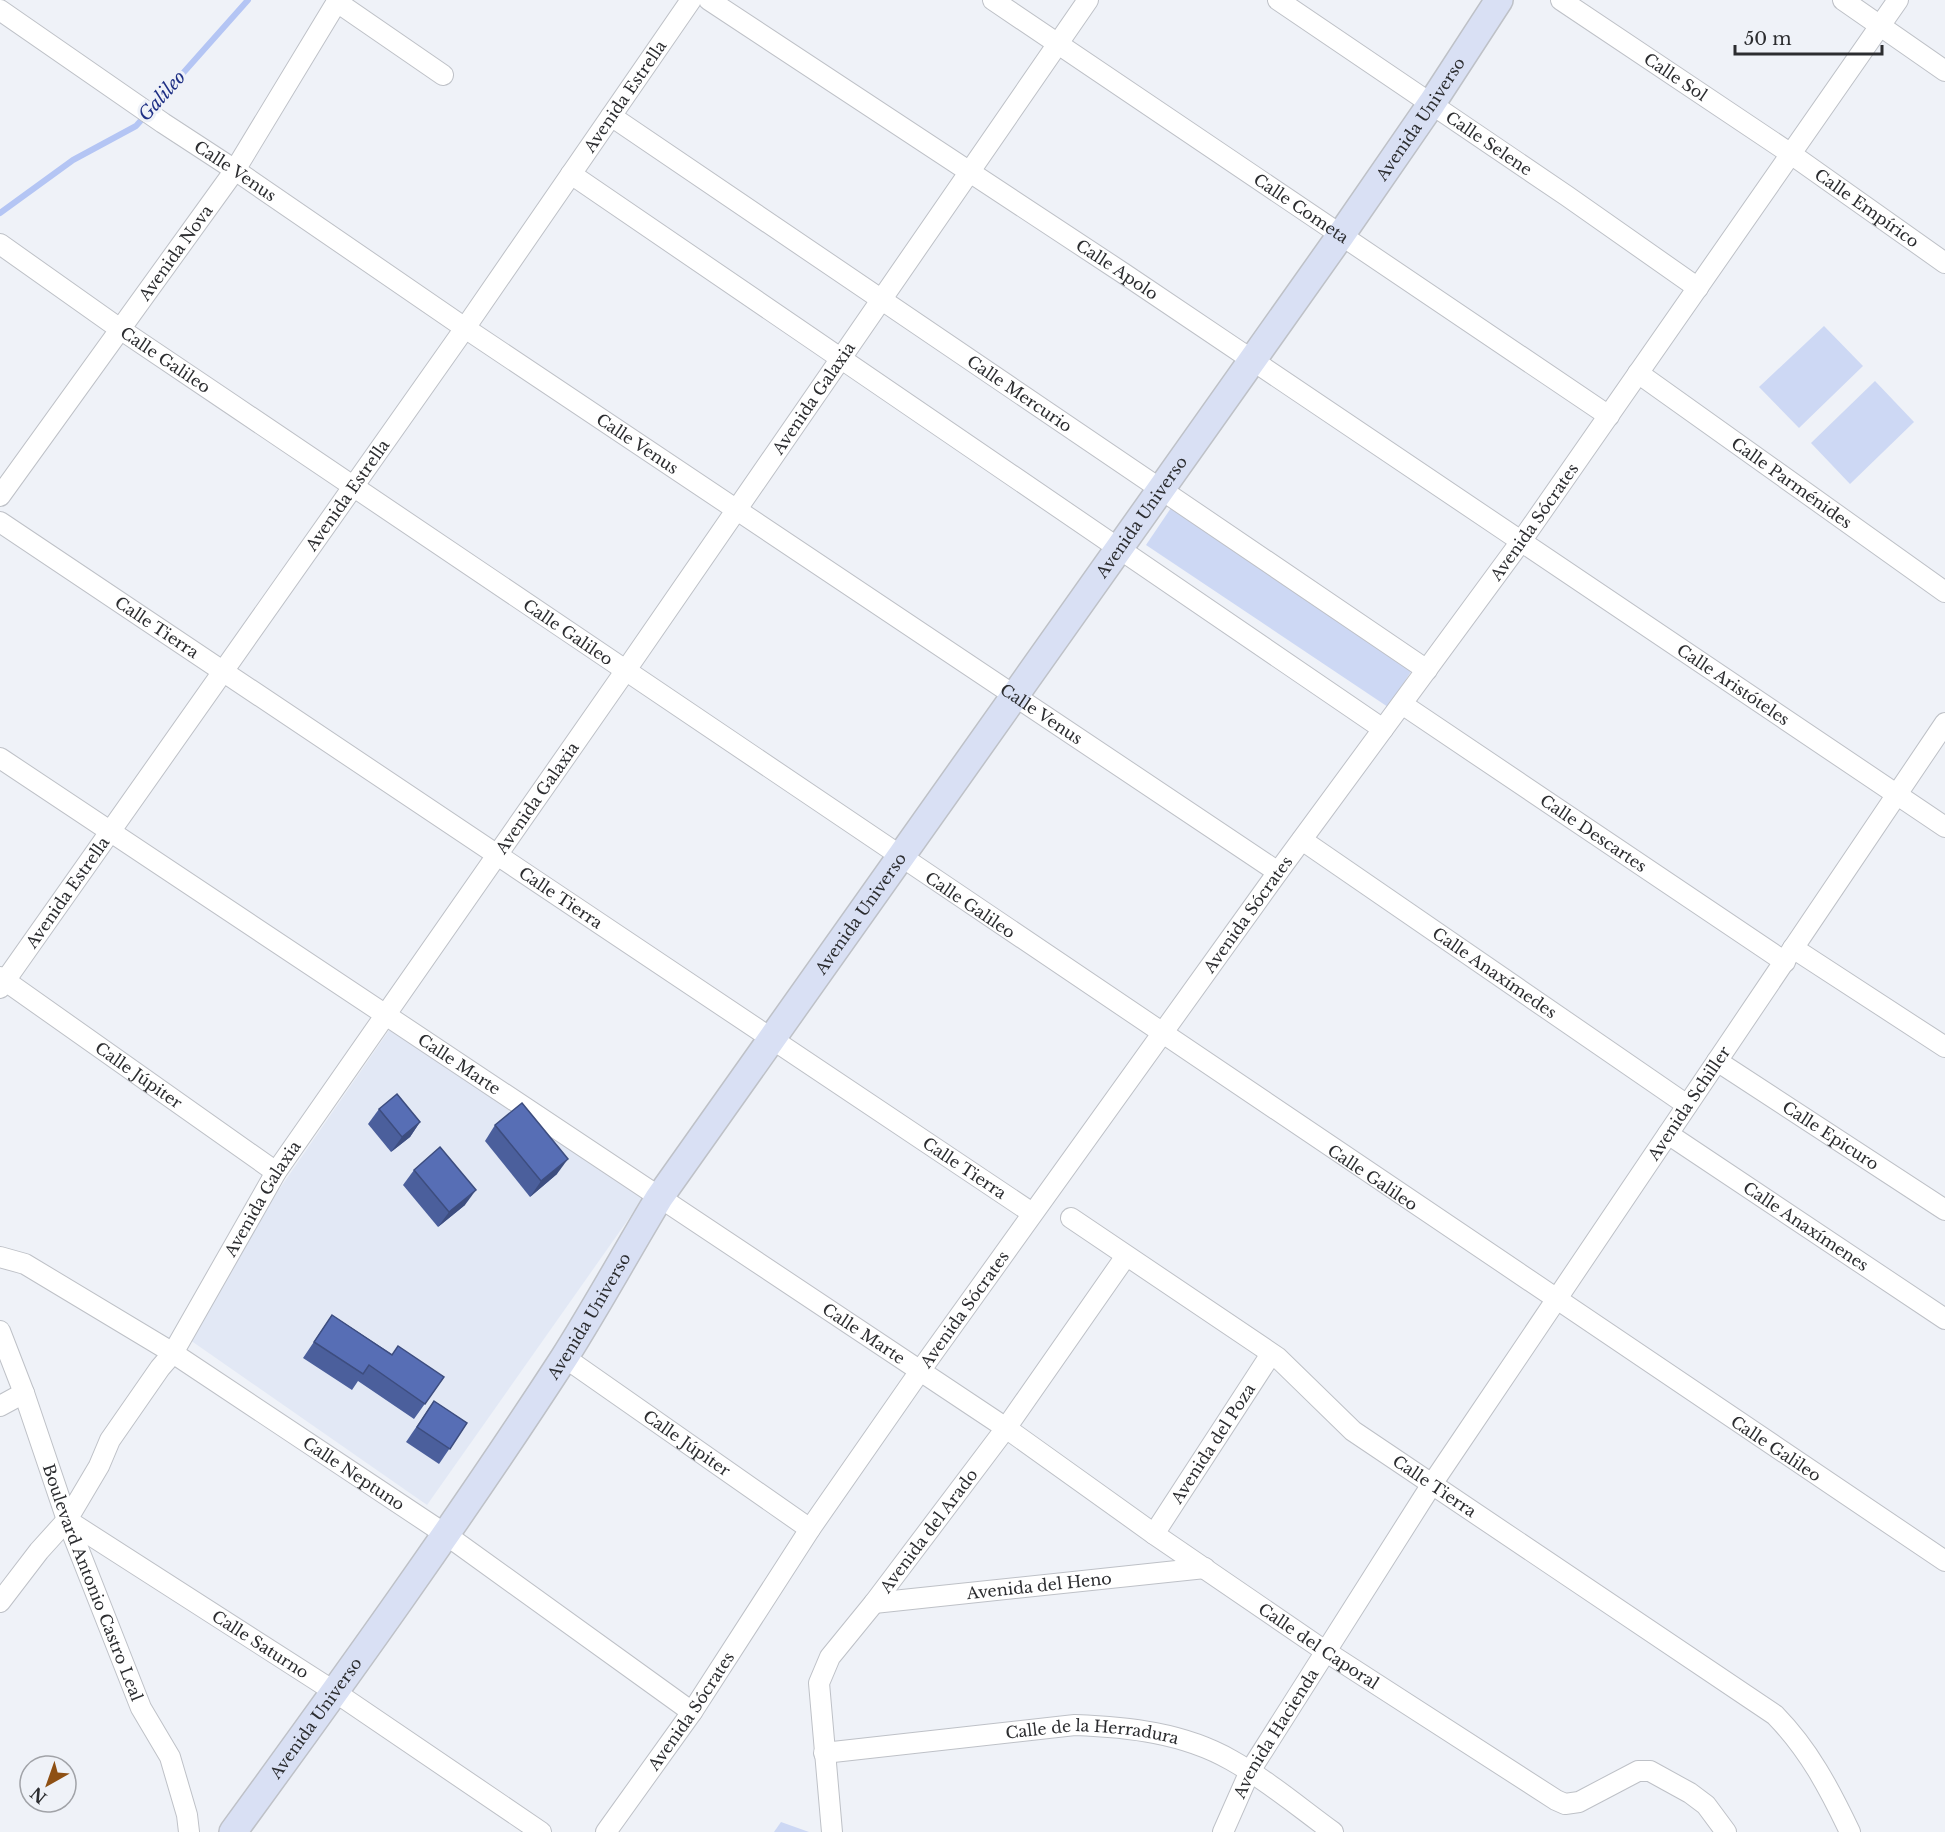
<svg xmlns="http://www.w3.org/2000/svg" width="1945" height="1832" font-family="'Libre Baskerville',serif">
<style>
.built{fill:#e2e8f5}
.green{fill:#cdd8f4}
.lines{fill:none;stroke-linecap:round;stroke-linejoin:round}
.stream{stroke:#b4c5f4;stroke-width:6}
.street-casing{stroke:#bec1c7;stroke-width:22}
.secondary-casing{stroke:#bec1c7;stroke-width:30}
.street{stroke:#fff;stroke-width:20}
.secondary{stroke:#d9e0f4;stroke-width:27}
.wall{fill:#4b5f9c}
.shaded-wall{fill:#3d4d7f}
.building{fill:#576eb5;stroke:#3d4d7f;stroke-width:1.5}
.labels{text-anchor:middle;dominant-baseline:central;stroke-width:6;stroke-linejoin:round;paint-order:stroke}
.street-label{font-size:16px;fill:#2c2d30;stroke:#eff2f8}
.water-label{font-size:18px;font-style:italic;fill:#1f3085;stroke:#eff2f8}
</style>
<rect width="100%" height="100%" fill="#eff2f8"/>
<path class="built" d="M394 1023 644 1197 427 1505 180 1333Z"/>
<g class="green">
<path d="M1824 326 1863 366 1799 428 1759 387Z"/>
<path d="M1875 381 1914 422 1850 484 1811 443Z"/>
<path d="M1173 505 1414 667 1388 707 1146 545Z"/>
<path d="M781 1822 809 1832H774Z"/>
</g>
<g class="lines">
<path class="stream" d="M0 213 73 160 136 126 248 0"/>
<defs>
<g id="street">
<path id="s1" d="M709 0 1123 273 1945 827"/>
<path id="s2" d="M993 0 1609 416"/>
<path id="s3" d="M1278 0 1567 196 1698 288"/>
<path id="s4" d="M1561 0 1791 154 1945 263"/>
<path d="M1843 0 1945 71"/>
<path d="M337 2 443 75"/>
<path id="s5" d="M0 10 163 123 235 170 465 328 1278 872"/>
<path id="s6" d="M611 116 1427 670"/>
<path d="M571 174 1383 729"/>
<path id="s7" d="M0 244 120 329C729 739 1334 1155 1945 1561"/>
<path id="s8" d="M1638 373 1945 592"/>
<path id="s9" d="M0 496 235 170 338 0"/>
<path id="s10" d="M0 522 1032 1213"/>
<path id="s11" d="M1402 704 1785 962"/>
<path id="s12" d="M0 758 1006 1428 1154 1534 1325 1651 1556 1800 1565 1804 1579 1802 1638 1771H1650L1690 1793 1706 1805 1726 1832"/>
<path id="s13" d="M1302 840 1687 1105"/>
<path d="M1793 948 1945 1047"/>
<path id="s14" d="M0 977 276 1172"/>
<path id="s15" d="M0 988 465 328 691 0"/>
<path id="s16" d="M1717 1061 1945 1210"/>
<path id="s17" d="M1668 1134 1945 1319"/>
<path id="s18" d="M1071 1218 1277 1357 1353 1431 1775 1715C1809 1750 1829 1788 1850 1832"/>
<path id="s19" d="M0 1257 25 1264 173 1353 445 1534 692 1712"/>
<path id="s20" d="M0 1331 24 1393 67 1520 141 1708 170 1757 187 1815 189 1832"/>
<path id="s21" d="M564 1357 810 1529"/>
<path d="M0 1406 24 1393"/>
<path id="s22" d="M67 1520 335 1692 541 1832"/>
<path id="s23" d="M1154 1534 1271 1354"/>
<path id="s24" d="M0 1602 39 1551 67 1520 99 1466 110 1440 160 1368 173 1353 276 1172 626 670 1088 0"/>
<path id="s25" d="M874 1603 1205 1568"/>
<path id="s26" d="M824 1753 1075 1725C1128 1727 1184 1733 1231 1760 1267 1780 1300 1808 1333 1832"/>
<path id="s27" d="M606 1832 692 1712 810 1529 920 1371 1278 872 1522 540 1898 0"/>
<path id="s28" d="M832 1832 819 1683 830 1657 874 1603 1006 1428 1126 1256"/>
<path id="s29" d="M1223 1832 1250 1771 1432 1484 1945 723"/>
</g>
<g id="secondary">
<path id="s30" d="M233 1832C346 1677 459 1520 564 1358 597 1306 627 1251 659 1198L1341 235 1432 103 1499 0"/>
</g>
</defs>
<use href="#street" class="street-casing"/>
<use href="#secondary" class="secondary-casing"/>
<use href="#street" class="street"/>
<use href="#secondary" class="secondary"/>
</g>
<g class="wall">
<path d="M379 1109 420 1122 410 1137 391 1152 368 1124Z"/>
<path d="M495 1125 557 1174 530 1197 485 1141Z"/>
<path d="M414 1170 465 1205 438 1227 403 1185Z"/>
<path d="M332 1315 392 1354 444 1377 414 1419 358 1381 352 1390 303 1358Z"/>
<path d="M434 1401 467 1423 439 1464 406 1442Z"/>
</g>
<g class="shaded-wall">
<path d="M420 1122 410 1137 391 1152 402 1137Z"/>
<path d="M568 1159 557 1174 530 1197 541 1181Z"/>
<path d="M476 1190 465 1205 438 1227 449 1212Z"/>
</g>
<g class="building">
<path d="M397 1094 420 1122 402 1137 379 1109Z"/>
<path d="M522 1103 568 1159 541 1181 495 1125Z"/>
<path d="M440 1147 476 1190 449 1212 414 1170Z"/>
<path d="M332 1315 392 1355 398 1346 444 1377 425 1404 369 1365 363 1374 314 1342Z"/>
<path d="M434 1401 467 1423 450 1449 417 1427Z"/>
</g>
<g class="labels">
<g class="street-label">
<text stroke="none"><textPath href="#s4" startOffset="138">Calle Sol</textPath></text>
<text stroke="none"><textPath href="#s15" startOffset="1089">Avenida Estrella</textPath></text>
<text stroke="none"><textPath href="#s30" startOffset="2085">Avenida Universo</textPath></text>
<text stroke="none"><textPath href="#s3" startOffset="255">Calle Selene</textPath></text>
<text stroke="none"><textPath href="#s5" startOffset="285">Calle Venus</textPath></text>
<text stroke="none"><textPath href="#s2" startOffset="372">Calle Cometa</textPath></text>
<text stroke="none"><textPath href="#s4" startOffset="370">Calle Empírico</textPath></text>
<text stroke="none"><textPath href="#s9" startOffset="300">Avenida Nova</textPath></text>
<text stroke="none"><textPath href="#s1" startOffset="489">Calle Apolo</textPath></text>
<text stroke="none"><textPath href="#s7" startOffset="202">Calle Galileo</textPath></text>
<text stroke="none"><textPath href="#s6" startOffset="494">Calle Mercurio</textPath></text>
<text stroke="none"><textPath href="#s24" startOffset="1455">Avenida Galaxia</textPath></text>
<text stroke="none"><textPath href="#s5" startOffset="771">Calle Venus</textPath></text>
<text stroke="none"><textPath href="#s8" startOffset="189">Calle Parménides</textPath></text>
<text stroke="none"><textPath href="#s15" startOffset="603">Avenida Estrella</textPath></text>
<text stroke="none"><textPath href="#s30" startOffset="1599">Avenida Universo</textPath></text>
<text stroke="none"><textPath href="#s27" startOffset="1606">Avenida Sócrates</textPath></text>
<text stroke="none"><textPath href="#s10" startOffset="189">Calle Tierra</textPath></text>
<text stroke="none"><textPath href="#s7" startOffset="688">Calle Galileo</textPath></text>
<text stroke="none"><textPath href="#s1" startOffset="1232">Calle Aristóteles</textPath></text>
<text stroke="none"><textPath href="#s5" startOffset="1257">Calle Venus</textPath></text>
<text stroke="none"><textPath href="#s24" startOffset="969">Avenida Galaxia</textPath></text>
<text stroke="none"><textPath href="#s11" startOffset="231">Calle Descartes</textPath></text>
<text stroke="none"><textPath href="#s15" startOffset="117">Avenida Estrella</textPath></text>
<text stroke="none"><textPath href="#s10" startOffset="675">Calle Tierra</textPath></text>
<text stroke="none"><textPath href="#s7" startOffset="1174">Calle Galileo</textPath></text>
<text stroke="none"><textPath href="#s30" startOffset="1113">Avenida Universo</textPath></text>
<text stroke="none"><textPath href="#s27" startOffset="1120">Avenida Sócrates</textPath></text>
<text stroke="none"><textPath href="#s13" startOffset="234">Calle Anaxímedes</textPath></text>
<text stroke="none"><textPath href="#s12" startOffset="552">Calle Marte</textPath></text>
<text stroke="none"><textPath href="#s14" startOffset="170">Calle Júpiter</textPath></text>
<text stroke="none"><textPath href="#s29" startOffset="866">Avenida Schiller</textPath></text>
<text stroke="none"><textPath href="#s16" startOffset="136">Calle Epicuro</textPath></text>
<text stroke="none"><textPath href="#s10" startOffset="1161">Calle Tierra</textPath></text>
<text stroke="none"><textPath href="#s7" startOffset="1660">Calle Galileo</textPath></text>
<text stroke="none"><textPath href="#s24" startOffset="483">Avenida Galaxia</textPath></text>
<text stroke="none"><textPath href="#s17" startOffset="166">Calle Anaxímenes</textPath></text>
<text stroke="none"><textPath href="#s27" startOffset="634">Avenida Sócrates</textPath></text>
<text stroke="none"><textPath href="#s30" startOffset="627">Avenida Universo</textPath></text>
<text stroke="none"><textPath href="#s12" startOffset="1038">Calle Marte</textPath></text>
<text stroke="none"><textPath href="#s21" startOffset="150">Calle Júpiter</textPath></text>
<text stroke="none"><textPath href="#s23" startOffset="108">Avenida del Poza</textPath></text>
<text stroke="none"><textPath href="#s7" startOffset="2146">Calle Galileo</textPath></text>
<text stroke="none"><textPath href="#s19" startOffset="416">Calle Neptuno</textPath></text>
<text stroke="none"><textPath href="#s18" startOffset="453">Calle Tierra</textPath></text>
<text stroke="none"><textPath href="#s28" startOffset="338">Avenida del Arado</textPath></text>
<text stroke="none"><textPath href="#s20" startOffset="268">Boulevard Antonio Castro Leal</textPath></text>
<text stroke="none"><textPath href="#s25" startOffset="166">Avenida del Heno</textPath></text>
<text stroke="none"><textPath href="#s22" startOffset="230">Calle Saturno</textPath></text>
<text stroke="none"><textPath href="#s12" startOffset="1590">Calle del Caporal</textPath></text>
<text stroke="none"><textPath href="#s27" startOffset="148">Avenida Sócrates</textPath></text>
<text stroke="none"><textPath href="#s30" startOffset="141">Avenida Universo</textPath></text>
<text stroke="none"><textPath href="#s29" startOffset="112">Avenida Hacienda</textPath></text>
<text stroke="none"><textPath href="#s26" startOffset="270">Calle de la Herradura</textPath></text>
</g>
<g class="water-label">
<text transform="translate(162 96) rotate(-48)">Galileo</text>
</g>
</g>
<g transform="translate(48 1784) rotate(220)"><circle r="28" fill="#eff2f8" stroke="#a1a3a8" stroke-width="1.5"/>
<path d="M0-4.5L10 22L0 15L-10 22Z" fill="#8e5014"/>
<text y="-9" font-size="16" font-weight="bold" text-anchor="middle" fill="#2c2d30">N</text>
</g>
<path d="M1735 45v9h147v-9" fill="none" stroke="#2c2d30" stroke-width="3"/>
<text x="1744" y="45" font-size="18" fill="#2c2d30" stroke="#eff2f8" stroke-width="4.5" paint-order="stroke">50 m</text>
</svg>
